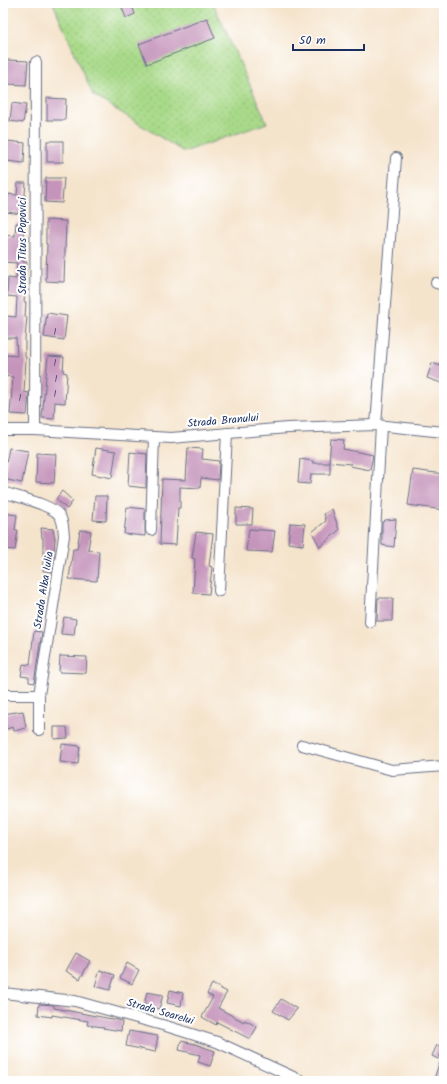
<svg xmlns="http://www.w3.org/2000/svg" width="447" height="1084" font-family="Kalam,sans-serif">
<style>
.grass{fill:url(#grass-dots);stroke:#628474}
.building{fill:#c594bb}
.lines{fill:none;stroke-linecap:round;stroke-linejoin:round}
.minor-casing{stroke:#676e84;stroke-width:12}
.minor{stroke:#fff;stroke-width:10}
.labels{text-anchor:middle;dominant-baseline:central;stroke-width:4;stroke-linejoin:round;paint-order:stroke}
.number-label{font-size:9px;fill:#464875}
.street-label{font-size:11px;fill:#1b2f5e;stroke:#fff}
</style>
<defs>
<pattern id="grass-dots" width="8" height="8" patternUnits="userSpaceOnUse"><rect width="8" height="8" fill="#a9da89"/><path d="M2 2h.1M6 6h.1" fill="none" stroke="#91bb79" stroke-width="1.8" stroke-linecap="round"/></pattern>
</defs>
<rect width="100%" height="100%" fill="#fff"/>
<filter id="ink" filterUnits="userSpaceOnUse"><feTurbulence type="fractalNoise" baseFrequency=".025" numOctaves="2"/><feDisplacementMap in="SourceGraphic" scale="8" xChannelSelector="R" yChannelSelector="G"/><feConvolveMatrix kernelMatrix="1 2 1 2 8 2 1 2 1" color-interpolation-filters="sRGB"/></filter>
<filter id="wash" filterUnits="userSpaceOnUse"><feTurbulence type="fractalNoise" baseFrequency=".012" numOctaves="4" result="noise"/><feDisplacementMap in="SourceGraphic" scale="16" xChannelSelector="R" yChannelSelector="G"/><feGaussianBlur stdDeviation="0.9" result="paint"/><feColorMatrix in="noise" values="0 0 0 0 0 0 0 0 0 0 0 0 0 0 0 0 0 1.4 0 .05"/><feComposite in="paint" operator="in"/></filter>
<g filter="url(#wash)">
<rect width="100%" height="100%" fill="#f5e4cc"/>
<path class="grass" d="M53 3H213L267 123 184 152 93 95Z"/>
<g id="blocks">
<g class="building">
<path d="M120 3H131L135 14 126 18Z"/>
<path d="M207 18 215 38 147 64 139 44Z"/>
<path d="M7 60 28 61 26 85 6 84Z"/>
<path d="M47 98 66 99 65 120H47Z"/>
<path d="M12 103 26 105 23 123 10 121Z"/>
<path d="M8 141 25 143 24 163 6 161Z"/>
<rect x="47" y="141" width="16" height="21"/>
<path d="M46 178H64L62 203 45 202Z"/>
<path d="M18 183H26L23 214 5 212 6 194 17 195Z"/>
<path d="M46 220 66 221 64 282 46 281 47 244H46Z"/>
<path d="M16 223H24L23 237H25L23 262H27L24 302H26L25 317H27L25 339V357H26V360L24 392 29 393 27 415 10 414 13 377 4 376 6 355 17 356 16 338H5L6 316 16 317 17 297 7 296 8 278 16 279 17 263 3 262 4 235 15 236Z"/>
<path d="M47 313 67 316 64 340 44 337Z"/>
<path d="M48 356 64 357 63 372 67 373 65 403 55 402 54 419 42 418Z"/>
<path d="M432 363 444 367V384L427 378Z"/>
<path d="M331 439 344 440 343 449 373 455 370 470 350 466 351 464 329 462Z"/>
<path d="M9 448 28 451 22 483 3 479Z"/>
<path d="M96 448 116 451 112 478 92 474Z"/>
<path d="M188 448 203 449 202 459 219 461 218 480 201 478 200 488 180 487V508H178L176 545 160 544 162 479 186 480Z"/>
<path d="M130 452 147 454 146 488 128 486Z"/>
<path d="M37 453 56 454 54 483 36 482Z"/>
<path d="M300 459 313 461V463H330V474H311L310 484 298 483Z"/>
<path d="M413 470 444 474V510L408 505Z"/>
<path d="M62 491 73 501 67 509 56 499Z"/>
<path d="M95 496H107L106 521 93 520Z"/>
<path d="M127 507 145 509V536L124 534Z"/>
<path d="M236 508 253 509 252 524H236Z"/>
<path d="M332 509 339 530 320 547 312 532 326 521 324 514Z"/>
<path d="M3 513 17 515 15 530H18L15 550 3 549Z"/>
<path d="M396 519 394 547 382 545V523L385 520Z"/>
<path d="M290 523 305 524 303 545 288 543Z"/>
<path d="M41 528 53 529 55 539 52 572 43 571V538H42Z"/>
<path d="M249 529 275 531 272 552 246 551Z"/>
<path d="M80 530 91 531 88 550 99 551 97 581 69 579 73 549H77Z"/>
<path d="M196 532 213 534 209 566 212 567 209 594 193 593 195 559 192 558Z"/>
<path d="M378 598H393L392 621H377Z"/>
<path d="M64 617 76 619 74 635 61 634Z"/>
<path d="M34 631 42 632 34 683 29 682V677L21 676 23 664 30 665Z"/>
<path d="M60 656 87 657 86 673 59 672Z"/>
<path d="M23 711 26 728 14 731 13 727 3 730V714Z"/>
<path d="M54 727H67L68 738 54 739Z"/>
<path d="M62 744 80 746 78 764 60 762Z"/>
<path d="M76 953 90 961 80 979 66 971Z"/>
<path d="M127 963 139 970 132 984 120 978Z"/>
<path d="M100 970 115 975 110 990 95 986Z"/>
<path d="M212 984 227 992 218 1008 244 1022 245 1020 257 1027 250 1039 217 1022 216 1025 202 1017 213 997 207 994Z"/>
<path d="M170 990 183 993 181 1006 167 1003Z"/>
<path d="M147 992 163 995 159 1009 144 1005Z"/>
<path d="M281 999 297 1009 288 1020 273 1011Z"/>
<path d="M39 1004 54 1005V1008L122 1021 121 1031 103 1028 104 1027 87 1025 88 1021 52 1015V1017L38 1015Z"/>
<path d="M129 1031 158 1036 155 1052 126 1046Z"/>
<path d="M181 1041 195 1044 215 1051 210 1066 198 1062 200 1055 179 1050Z"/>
<path d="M437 1045 444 1048 438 1059 432 1056Z"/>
<path d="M443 1054 444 1081H433Z"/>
</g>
</g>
</g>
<g filter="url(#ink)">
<use href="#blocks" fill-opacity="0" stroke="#676e84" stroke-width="1"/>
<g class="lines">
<defs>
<g id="minor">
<path d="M436 283 444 285"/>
<path d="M376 425 396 158"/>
<path d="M3 430H35L171 438 288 428 376 425 444 432"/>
<path d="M35 430 36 62"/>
<path d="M3 492C16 497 51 504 59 515 64 521 63 529 64 536L39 695V730"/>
<path d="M151 530 154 437"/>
<path d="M219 591 227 433"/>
<path d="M370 622 381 426"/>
<path d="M3 695H39"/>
<path d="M302 745 392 770 444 766"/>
<path d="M3 993 75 1001 166 1026 217 1042 302 1081"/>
</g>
</defs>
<use href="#minor" class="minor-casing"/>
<use href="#minor" class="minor"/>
</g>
</g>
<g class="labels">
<g class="number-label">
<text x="55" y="332">1</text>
<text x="55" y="363">1</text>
<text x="56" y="379">1</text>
<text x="55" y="394">1</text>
<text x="20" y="398">1</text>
</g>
<g class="street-label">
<text transform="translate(23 246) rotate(-90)">Strada Titus Popovici</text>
<text transform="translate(223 421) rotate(-5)">Strada Branului</text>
<text transform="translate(44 590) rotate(-81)">Strada Alba Iulia</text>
<text transform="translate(160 1012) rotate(16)">Strada Soarelui</text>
</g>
</g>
<rect width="447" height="1084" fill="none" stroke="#fff" stroke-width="16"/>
<path d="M293 44v6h71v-6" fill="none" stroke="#1b2f5e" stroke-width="2"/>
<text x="299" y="44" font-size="12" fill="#1b2f5e" stroke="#ffffff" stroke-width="3" paint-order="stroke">50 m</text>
</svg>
